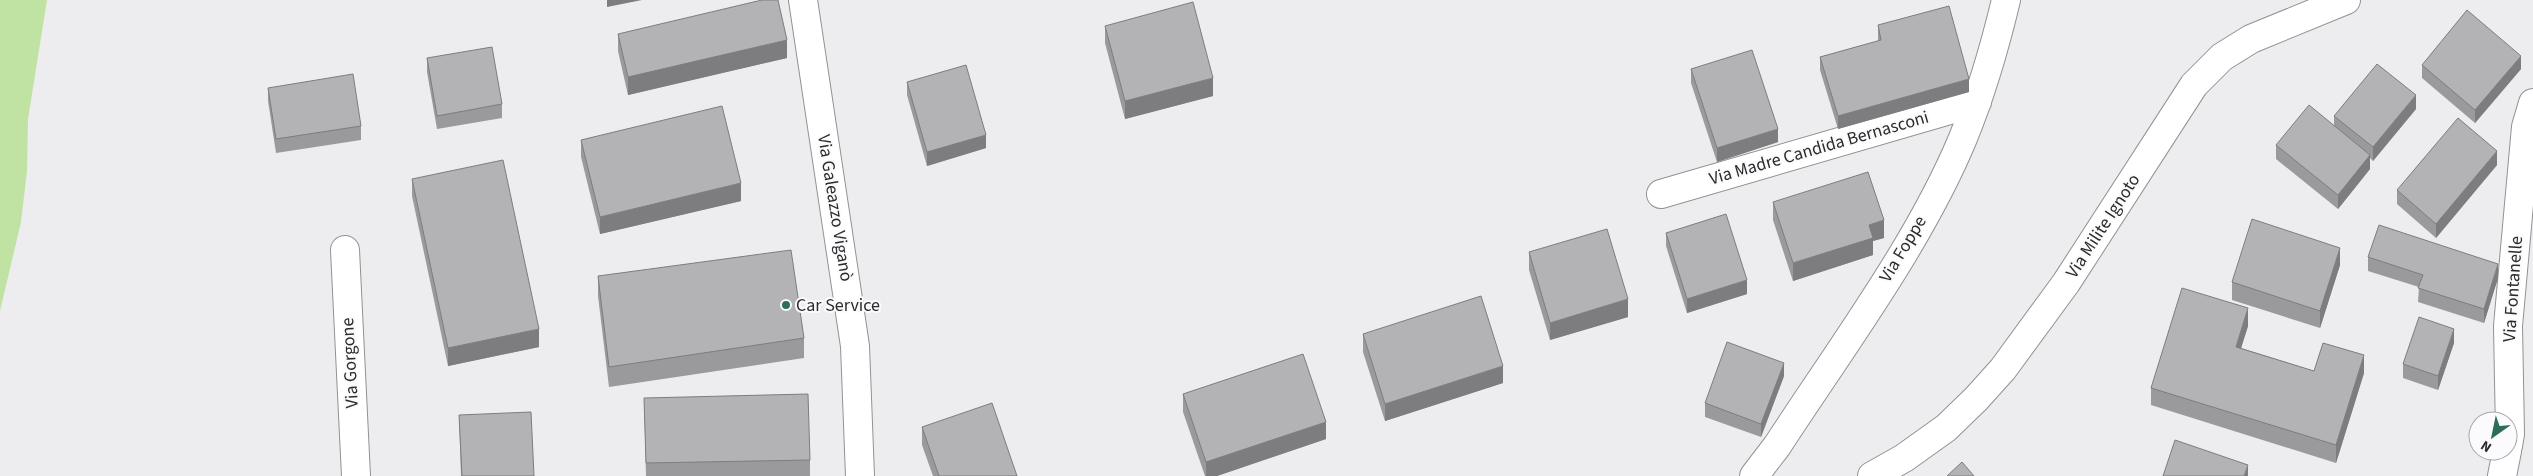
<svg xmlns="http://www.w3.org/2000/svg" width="2533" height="476" font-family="'Source Sans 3',sans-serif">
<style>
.green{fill:#c0e2a3}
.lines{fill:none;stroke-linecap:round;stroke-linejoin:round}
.minor-casing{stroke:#929294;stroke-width:30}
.minor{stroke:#fff;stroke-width:28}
.wall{fill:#9a9a9c}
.shaded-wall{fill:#7d7d7f}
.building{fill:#b3b3b5;stroke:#7d7d7f}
.poi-dot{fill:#2e6d59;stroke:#fbfbfd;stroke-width:2}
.labels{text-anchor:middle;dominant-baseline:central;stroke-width:4;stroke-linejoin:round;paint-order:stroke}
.street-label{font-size:18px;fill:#2b2b2c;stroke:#fbfbfd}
.poi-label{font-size:18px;fill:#2b2b2c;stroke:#fbfbfd;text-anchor:start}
</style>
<rect width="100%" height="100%" fill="#ededef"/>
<path class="green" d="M0 0H47L28 119 27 171 21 222 0 311Z"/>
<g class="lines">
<defs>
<g id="minor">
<path d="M803 0 855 346 860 476"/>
<path d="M1661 194 1977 102"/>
<path d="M345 250 356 476"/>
<path d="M2508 446 2510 434 2508 326 2526 127 2533 103"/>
<path d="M1754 476 1777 446C1840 349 1919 244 1963 138 1981 94 1995 46 2006 0"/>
<path d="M1872 476 1904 458 1946 428 1976 399 2003 369 2066 283 2194 85 2222 57 2251 39 2346 0"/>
<path d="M2502 476 2507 451"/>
</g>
</defs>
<use href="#minor" class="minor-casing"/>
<use href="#minor" class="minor"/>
</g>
<g class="wall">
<path d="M1878 25 1969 92 1838 129 1820 70V57L1878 41Z"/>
<path d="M1105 26 1213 96 1125 119 1105 43Z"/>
<path d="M618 34 787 58 628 95 618 51Z"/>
<path d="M427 58 502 104V118L437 129 427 72Z"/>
<path d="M2422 65 2521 69 2475 123 2422 78Z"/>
<path d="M1691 69 1778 142 1717 162 1691 83Z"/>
<path d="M907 82 986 148 927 166 907 95Z"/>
<path d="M268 88 361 126V140L276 153 268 101Z"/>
<path d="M2416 109 2373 161 2370 158V169L2338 209 2276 159V145L2334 126V116Z"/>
<path d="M581 140 741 201 600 234 581 157Z"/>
<path d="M2497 165 2436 238 2397 204V190Z"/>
<path d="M412 179 539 347 448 366 412 196Z"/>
<path d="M1773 202 1884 238 1873 241V255L1793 281 1773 220Z"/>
<path d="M1666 233 1747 294 1687 313 1666 246Z"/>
<path d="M1529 252 1628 317 1550 340 1529 270Z"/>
<path d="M2368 257 2498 278 2484 323 2418 302 2419 287 2368 271Z"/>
<path d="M2340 265 2320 328 2232 300V282Z"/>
<path d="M598 276 804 338V358L609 387 598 296Z"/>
<path d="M2248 326 2241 348 2314 371 2364 373 2336 463 2151 405V388Z"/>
<path d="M1363 334 1503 383 1385 421 1363 352Z"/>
<path d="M2454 343 2438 390 2403 378V364Z"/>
<path d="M1784 376 1761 437 1705 417V403Z"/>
<path d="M1183 394 1326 439 1217 476H1205L1183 412Z"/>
<path d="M644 398 810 460V476H646Z"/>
<path d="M459 415 534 476H461Z"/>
<path d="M922 427 1017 476H933L922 445Z"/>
</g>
<g class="shaded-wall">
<path d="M607 0H642L607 7Z"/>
<path d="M787 40V58L628 95V77Z"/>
<path d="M2521 56V69L2475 123V110Z"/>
<path d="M1213 78V96L1125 119V101Z"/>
<path d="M1969 79V92L1838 129V116Z"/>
<path d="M2416 95V109L2373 161V147Z"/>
<path d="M1778 129V142L1717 162V148Z"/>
<path d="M986 135V148L927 166V152Z"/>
<path d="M2497 151V165L2436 238V224Z"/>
<path d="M2370 155V169L2338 209V195Z"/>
<path d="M741 183V201L600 234V217Z"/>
<path d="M1884 220V238L1873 241V255L1793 281V263L1869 225Z"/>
<path d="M2340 248V265L2320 328V311Z"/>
<path d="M2498 264V278L2484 323V309Z"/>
<path d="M1747 280V294L1687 313V299Z"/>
<path d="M1628 299V317L1550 340V323Z"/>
<path d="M2248 308V326L2236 364V347Z"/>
<path d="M539 329V347L448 366V348Z"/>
<path d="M2454 329V343L2438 390V376Z"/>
<path d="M2364 355V373L2336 463V445Z"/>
<path d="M1784 363V376L1761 437V424Z"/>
<path d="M1503 366V383L1385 421V404Z"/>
<path d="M1326 422V439L1217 476H1206V462Z"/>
<path d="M2248 465V476H2244Z"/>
</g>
<g class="building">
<path d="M762 0H778L787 40 628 77 618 34Z"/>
<path d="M1193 2 1213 78 1125 101 1105 26Z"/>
<path d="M1949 6 1969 79 1838 116 1820 57 1881 40 1878 25Z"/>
<path d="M2467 10 2521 56 2475 110 2422 65Z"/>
<path d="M492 47 502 104 437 116 427 58Z"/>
<path d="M1752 50 1778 129 1717 148 1691 69Z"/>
<path d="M2377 64 2416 95 2373 147 2334 116Z"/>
<path d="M966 65 986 135 927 152 907 82Z"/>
<path d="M353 74 361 126 276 139 268 88Z"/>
<path d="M2309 105 2370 155 2338 195 2276 145Z"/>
<path d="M722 106 741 183 600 217 581 140Z"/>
<path d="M2458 118 2497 151 2436 224 2397 190Z"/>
<path d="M503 160 539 329 448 348 412 179Z"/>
<path d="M1868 172 1884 220 1869 225 1873 238 1793 263 1773 202Z"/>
<path d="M1726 214 1747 280 1687 299 1666 233Z"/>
<path d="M2252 219 2340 248 2320 311 2232 282Z"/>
<path d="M2379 225 2498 264 2484 309 2418 288 2423 275 2368 257Z"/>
<path d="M1607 229 1628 299 1550 323 1529 252Z"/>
<path d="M791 250 804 338 609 367 598 276Z"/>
<path d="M2182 288 2248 308 2236 347 2314 371 2323 343 2364 355 2336 445 2151 388Z"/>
<path d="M1481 296 1503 366 1385 404 1363 334Z"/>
<path d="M2419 317 2454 329 2438 376 2403 364Z"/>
<path d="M1727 342 1784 363 1761 424 1705 403Z"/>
<path d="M1303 354 1326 422 1206 462 1183 394Z"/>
<path d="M808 394 810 460 646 463 644 398Z"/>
<path d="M992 403 1017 476H939L922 427Z"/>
<path d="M531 412 534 476H462L459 415Z"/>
<path d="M2175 440 2248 465 2244 476H2163Z"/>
<path d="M1962 462 1974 476H1947Z"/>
</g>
<circle class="poi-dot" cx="786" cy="305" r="5"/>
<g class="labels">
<g class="street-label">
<text transform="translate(1819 148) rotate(-16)">Via Madre Candida Bernasconi</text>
<text transform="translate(835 208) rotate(81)">Via Galeazzo Viganò</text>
<text transform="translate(2103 226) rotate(-57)">Via Milite Ignoto</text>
<text transform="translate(1903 249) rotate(-59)">Via Foppe</text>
<text transform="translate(2513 289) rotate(-86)">Via Fontanelle</text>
<text transform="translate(350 363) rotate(-93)">Via Gorgone</text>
</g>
<g class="poi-label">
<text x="796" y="305">Car Service</text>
</g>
</g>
<g transform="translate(2493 436) rotate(213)"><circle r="24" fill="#fbfbfd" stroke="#a8a8a9"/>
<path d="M0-4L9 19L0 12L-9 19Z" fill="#2e6d59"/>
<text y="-8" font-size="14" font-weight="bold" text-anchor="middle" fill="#2b2b2c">N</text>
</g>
</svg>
